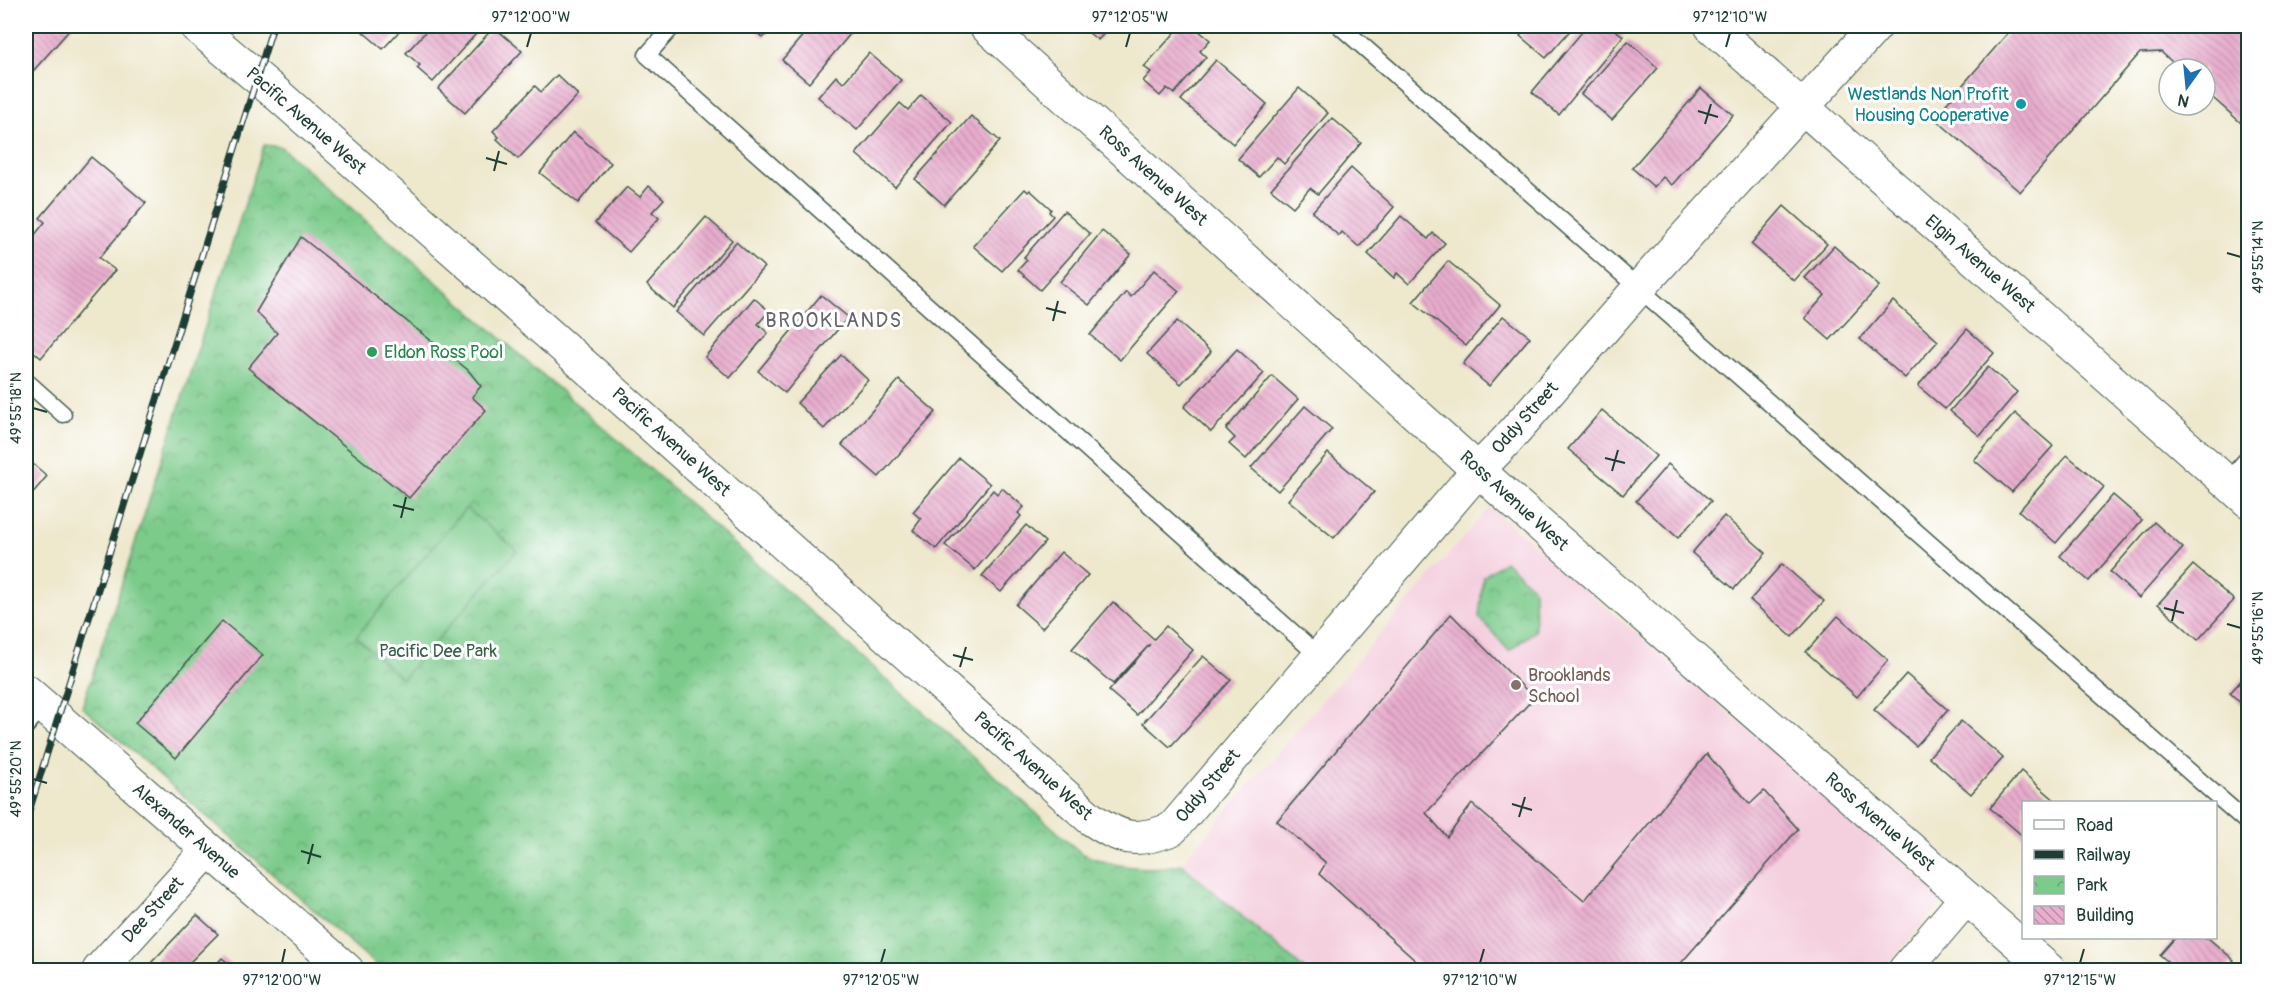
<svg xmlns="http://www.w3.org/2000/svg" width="2274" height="996" font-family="Pangolin,sans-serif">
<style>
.built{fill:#f4cfde}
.park{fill:url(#park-crowns);stroke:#4e8460;stroke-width:1.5}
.pitch{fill:#7ccb8b;stroke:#4e8460;stroke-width:1.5}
.building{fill:url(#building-back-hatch)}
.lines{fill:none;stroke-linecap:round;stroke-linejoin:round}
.service-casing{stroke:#3e574b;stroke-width:19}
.minor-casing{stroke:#3e574b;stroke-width:35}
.service{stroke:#fff;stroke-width:16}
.minor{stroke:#fff;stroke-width:33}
.rail-casing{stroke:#1f3d34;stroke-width:7}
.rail{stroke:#fff;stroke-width:4.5;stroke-dasharray:14;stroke-linecap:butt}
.ticks{fill:none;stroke:#1f3d34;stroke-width:2}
.culture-dot{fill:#0f9aa8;stroke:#fff;stroke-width:2}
.leisure-dot{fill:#2e9e5b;stroke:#fff;stroke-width:2}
.education-dot{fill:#8d6e63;stroke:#fff;stroke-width:2}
.labels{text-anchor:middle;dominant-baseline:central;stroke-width:6;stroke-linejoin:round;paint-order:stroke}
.culture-label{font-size:18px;fill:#0d838f;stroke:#fff;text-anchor:end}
.street-label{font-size:18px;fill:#1f3d34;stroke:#fff}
.leisure-label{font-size:18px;fill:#27864d;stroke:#fff;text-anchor:start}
.park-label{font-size:18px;fill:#36604a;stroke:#fff}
.education-label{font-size:18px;fill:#785e54;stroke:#fff;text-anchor:start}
.neighbourhood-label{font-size:20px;letter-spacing:1.5px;fill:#66646a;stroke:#fff}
.neatline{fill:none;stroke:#1f3d34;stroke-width:2}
.ticks-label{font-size:15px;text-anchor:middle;fill:#1f3d34}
</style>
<defs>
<pattern id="park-crowns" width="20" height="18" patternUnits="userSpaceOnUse" patternTransform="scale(1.5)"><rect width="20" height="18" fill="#7ccb8b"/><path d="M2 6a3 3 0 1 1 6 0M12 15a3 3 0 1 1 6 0" fill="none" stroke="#65a672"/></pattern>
<pattern id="building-back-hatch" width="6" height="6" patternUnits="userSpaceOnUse" patternTransform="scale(1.5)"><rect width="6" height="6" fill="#e9adce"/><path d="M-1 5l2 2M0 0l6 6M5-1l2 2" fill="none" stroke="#bc8ea8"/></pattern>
</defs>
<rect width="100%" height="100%" fill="#fff"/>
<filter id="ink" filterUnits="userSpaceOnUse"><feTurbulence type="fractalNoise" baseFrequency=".0167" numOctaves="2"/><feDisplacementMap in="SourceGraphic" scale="12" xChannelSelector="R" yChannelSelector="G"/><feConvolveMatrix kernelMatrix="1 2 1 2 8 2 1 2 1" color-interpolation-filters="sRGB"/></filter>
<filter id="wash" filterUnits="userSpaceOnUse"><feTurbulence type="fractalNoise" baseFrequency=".008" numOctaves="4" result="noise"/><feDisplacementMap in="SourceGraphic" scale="24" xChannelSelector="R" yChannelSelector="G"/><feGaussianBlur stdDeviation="1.35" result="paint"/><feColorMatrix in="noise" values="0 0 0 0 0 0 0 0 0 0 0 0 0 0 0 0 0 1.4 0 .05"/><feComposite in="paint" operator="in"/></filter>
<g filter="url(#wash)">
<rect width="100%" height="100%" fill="#eee8cd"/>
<path class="built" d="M1490 507 1945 899 1883 970H1305L1181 864Z"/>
<g class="park">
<path d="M264 145 281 147 620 442 1081 853C1111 867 1149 872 1181 864L1305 970H382L82 707Z"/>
<path d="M1505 561 1534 589 1535 631 1509 651 1479 617 1483 577Z"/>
</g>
<path class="pitch" d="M466 508 517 550 402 679 356 637Z"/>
<g id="blocks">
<g class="building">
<path d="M26 26H73L26 79Z"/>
<path d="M362 26H404L383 49 363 32 366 28Z"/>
<path d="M431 26H483L433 82 417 68 420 65 406 53Z"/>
<path d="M750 26H774L763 38Z"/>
<path d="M794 26H850L847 29 851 33 809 83 782 60 804 34Z"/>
<path d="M1080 26H1111L1098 40Z"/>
<path d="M1181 26H1193L1210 40 1200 51 1206 57 1174 94 1167 88 1160 96 1143 81 1151 72 1144 67Z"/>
<path d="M1529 26H1574L1546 58 1520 36Z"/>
<path d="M1587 26H1610L1623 36 1559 115 1532 92Z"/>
<path d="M2014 26H2248V129L2205 91V69H2180L2161 52 2140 53 2020 192 1934 118Z"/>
<path d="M494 27 522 51 465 113 438 89Z"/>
<path d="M1628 41 1658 68 1612 120 1581 94Z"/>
<path d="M869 53 901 80 857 130 818 97 836 76 843 83Z"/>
<path d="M1216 60 1267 104 1233 144 1181 100Z"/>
<path d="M557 75 578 95 518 159 497 139 499 137 493 131 535 86 541 92Z"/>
<path d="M1299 88 1328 113 1284 164 1277 157 1259 177 1238 159Z"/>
<path d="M1701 88 1733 115 1672 185 1663 177 1654 187 1632 168Z"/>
<path d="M921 95 952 122 895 187 856 154 900 103 908 110Z"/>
<path d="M971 116 1000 141 944 205 915 179Z"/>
<path d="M1332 118 1361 143 1318 194 1310 188 1293 207 1271 189Z"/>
<path d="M573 132 611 163 578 203 540 173Z"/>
<path d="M91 157 146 203 99 258 115 270 41 358 26 345V246L45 222 40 218Z"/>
<path d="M1351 168 1394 207 1359 247 1342 232 1339 236 1312 212Z"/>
<path d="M649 186 664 199 652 212 659 218 629 252 595 223 627 187 640 197Z"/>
<path d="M1025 189 1028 192 1030 190 1051 209 1049 212 1053 216 1002 271 973 246Z"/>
<path d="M1784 206 1827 244 1794 281 1751 244Z"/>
<path d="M1064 211 1090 234 1040 290 1018 270 1027 260 1024 257Z"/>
<path d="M1401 216 1428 239 1433 233 1445 243 1409 284 1397 273 1394 278 1368 254Z"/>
<path d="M706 217 732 240 673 308 647 285Z"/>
<path d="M1102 231 1131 254 1089 305 1060 282Z"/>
<path d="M301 237 468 370 481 386 472 397 486 410 409 498 248 368 277 333 256 312Z"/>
<path d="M736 242 764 267 704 336 676 312Z"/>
<path d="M1834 246 1879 286 1830 340 1805 318 1825 295 1805 278Z"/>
<path d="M1448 261 1500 305 1466 346 1413 302Z"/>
<path d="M1154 270 1179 291 1120 360 1090 335 1126 292 1131 297Z"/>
<path d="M821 295 848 317 785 393 758 371Z"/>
<path d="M754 298 769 311 758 324 768 333 730 378 705 357Z"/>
<path d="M1893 301 1938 341 1905 378 1860 339Z"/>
<path d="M1503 316 1530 337 1489 386 1463 364Z"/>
<path d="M1177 321 1211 352 1181 384 1147 354Z"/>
<path d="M1967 329 1994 353 1945 409 1918 386Z"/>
<path d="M1237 349 1264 373 1211 432 1184 407Z"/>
<path d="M841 355 868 380 824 429 797 403Z"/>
<path d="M1988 367 2017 392 1980 436 1950 411Z"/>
<path d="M1272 376 1298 399 1246 459 1229 444 1235 438 1226 429Z"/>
<path d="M899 380 936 412 879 477 842 445Z"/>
<path d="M1305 406 1332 429 1278 491 1251 468Z"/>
<path d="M1602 410 1656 456 1623 495 1568 449Z"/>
<path d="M2015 413 2053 446 2012 492 1974 460Z"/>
<path d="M1328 453 1374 492 1334 538 1288 500Z"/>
<path d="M2067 455 2104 487 2056 543 2019 511Z"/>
<path d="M26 458 47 476 26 501Z"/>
<path d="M959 458 990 484 936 549 913 530 921 519 913 512Z"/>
<path d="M1668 464 1711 501 1678 538 1636 501Z"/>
<path d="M1002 488 1024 507 1018 513 1021 516 975 570 945 545 993 490 997 494Z"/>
<path d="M2113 495 2142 520 2089 581 2060 556Z"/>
<path d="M1724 516 1766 553 1734 589 1692 553Z"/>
<path d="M2154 522 2183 548 2139 598 2110 572Z"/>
<path d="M1026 525 1045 542 1001 592 982 576Z"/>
<path d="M1061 552 1088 575 1042 628 1016 605Z"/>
<path d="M1782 564 1824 601 1792 637 1750 600Z"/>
<path d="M2193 565 2234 600 2198 640 2158 604Z"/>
<path d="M1113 602 1154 639 1166 626 1193 650 1137 715 1109 691 1150 644 1113 684 1072 649Z"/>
<path d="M1451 614 1534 698 1426 813 1447 837 1472 804 1584 901 1707 754 1750 804 1764 791 1798 829 1675 970H1426L1319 874 1326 863 1277 821Z"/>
<path d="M1838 616 1888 660 1857 697 1806 652Z"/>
<path d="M222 621 263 655 176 758 135 723Z"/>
<path d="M1203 656 1231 680 1170 747 1143 723Z"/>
<path d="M2248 673V710L2230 693Z"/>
<path d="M1906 674 1948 710 1916 746 1874 710Z"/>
<path d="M1961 721 2003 758 1971 794 1929 757Z"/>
<path d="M2021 771 2057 802H2024V837L1990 808Z"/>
<path d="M197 915 218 934 182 970H157L150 964Z"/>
<path d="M2175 938H2208L2234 960 2225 970H2178L2160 955Z"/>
<path d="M222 958 237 970H211Z"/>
</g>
</g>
</g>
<g filter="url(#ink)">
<use href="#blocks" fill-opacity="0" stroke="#3e574b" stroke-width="1.5"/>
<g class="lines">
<defs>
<g id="service">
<path d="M673 26 647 55 1319 656"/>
<path d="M1340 26 2248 823"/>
<path d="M26 381 63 414"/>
<path d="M2227 482 2248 458"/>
<path d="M26 726 42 706"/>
</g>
<g id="minor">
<path d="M196 26 278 95 603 382 1090 818C1122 840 1136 843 1172 829L1479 469 1506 441 1639 288 1876 26"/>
<path d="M986 26 1508 497 2049 970"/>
<path d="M1711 26 2248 501"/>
<path d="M26 691 347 970"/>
<path d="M99 970 208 850"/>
<path d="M1905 970 1966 898"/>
</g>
</defs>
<use href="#service" class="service-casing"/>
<use href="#minor" class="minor-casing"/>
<use href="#service" class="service"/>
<use href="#minor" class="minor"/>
<defs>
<path id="rail" d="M26 821 273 26"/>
</defs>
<use href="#rail" class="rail-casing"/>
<use href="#rail" class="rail"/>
</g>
</g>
<path class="ticks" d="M527 47 531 33M1126 47 1130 33M1726 47 1730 33M1698 111 1718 117M1705 124 1711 104M486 158 507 164M494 171 499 151M2227 253 2241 257M1046 308 1066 313M1053 321 1058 301M33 408 47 412M1605 458 1625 463M1612 471 1618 450M393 505 414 510M401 518 406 497M2164 608 2184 613M2172 621 2177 600M2227 624 2241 628M953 655 973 660M960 667 966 647M33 779 47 783M1512 804 1532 810M1519 817 1525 797M301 851 321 857M308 864 313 844M282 963 285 949M881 963 885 949M1480 963 1484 949M2080 963 2084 949"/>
<circle class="culture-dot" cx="2021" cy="104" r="6"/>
<circle class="leisure-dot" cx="372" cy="352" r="6"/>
<circle class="education-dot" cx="1516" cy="685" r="6"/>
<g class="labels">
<g class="culture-label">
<text x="2009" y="94">Westlands Non Profit<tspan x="2009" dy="21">Housing Cooperative</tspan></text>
</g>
<g class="street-label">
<text transform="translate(306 121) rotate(41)">Pacific Avenue West</text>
<text transform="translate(1153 176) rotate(42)">Ross Avenue West</text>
<text transform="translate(1980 264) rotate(41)">Elgin Avenue West</text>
<text transform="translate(1525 418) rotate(-48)">Oddy Street</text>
<text transform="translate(671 442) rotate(42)">Pacific Avenue West</text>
<text transform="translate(1514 501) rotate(42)">Ross Avenue West</text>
<text transform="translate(1033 766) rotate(42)">Pacific Avenue West</text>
<text transform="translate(1208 786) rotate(-50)">Oddy Street</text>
<text transform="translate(1880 822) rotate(41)">Ross Avenue West</text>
<text transform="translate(186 831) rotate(41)">Alexander Avenue</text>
<text transform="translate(153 910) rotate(-48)">Dee Street</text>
</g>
<g class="leisure-label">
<text x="384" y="352">Eldon Ross Pool</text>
</g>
<g class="park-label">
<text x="438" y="651">Pacific Dee Park</text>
</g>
<g class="education-label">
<text x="1528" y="675">Brooklands<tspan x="1528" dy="21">School</tspan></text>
</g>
<g class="neighbourhood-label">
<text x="834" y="320">BROOKLANDS</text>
</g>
</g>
<rect width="2274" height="996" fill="none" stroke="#fff" stroke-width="66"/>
<rect x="2022" y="801" width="195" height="138" fill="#ffffff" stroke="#a5b1ae" stroke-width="1.5"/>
<rect x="2034" y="820" width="30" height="9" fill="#ffffff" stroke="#a5b1ae" stroke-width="1.5"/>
<text x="2076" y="831" font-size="18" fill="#1f3d34">Road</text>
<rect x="2034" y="850" width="30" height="9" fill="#1f3d34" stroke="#a5b1ae" stroke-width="1.5"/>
<text x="2076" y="861" font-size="18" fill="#1f3d34">Railway</text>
<rect x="2034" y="876" width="30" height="18" fill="url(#park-crowns)" stroke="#a5b1ae" stroke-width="1.5"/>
<text x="2076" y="891" font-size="18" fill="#1f3d34">Park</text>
<rect x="2034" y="906" width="30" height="18" fill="url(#building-back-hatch)" stroke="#a5b1ae" stroke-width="1.5"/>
<text x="2076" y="921" font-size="18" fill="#1f3d34">Building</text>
<g transform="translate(2187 87) rotate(195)"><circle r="28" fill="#ffffff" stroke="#a5b1ae" stroke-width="1.5"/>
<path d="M0-4.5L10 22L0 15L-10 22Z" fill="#1f6fb2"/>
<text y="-9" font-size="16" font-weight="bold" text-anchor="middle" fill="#1f3d34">N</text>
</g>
<rect x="33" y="33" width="2208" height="930" class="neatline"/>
<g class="ticks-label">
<text x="531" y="22">97°12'00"W</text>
<text x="1130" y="22">97°12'05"W</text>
<text x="1730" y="22">97°12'10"W</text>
<text transform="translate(2258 257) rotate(-90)" y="5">49°55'14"N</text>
<text transform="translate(16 408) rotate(-90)" y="5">49°55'18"N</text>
<text transform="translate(2258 628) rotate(-90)" y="5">49°55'16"N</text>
<text transform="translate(16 779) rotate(-90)" y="5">49°55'20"N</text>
<text x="282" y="985">97°12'00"W</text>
<text x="881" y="985">97°12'05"W</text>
<text x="1480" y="985">97°12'10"W</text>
<text x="2080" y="985">97°12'15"W</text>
</g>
</svg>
